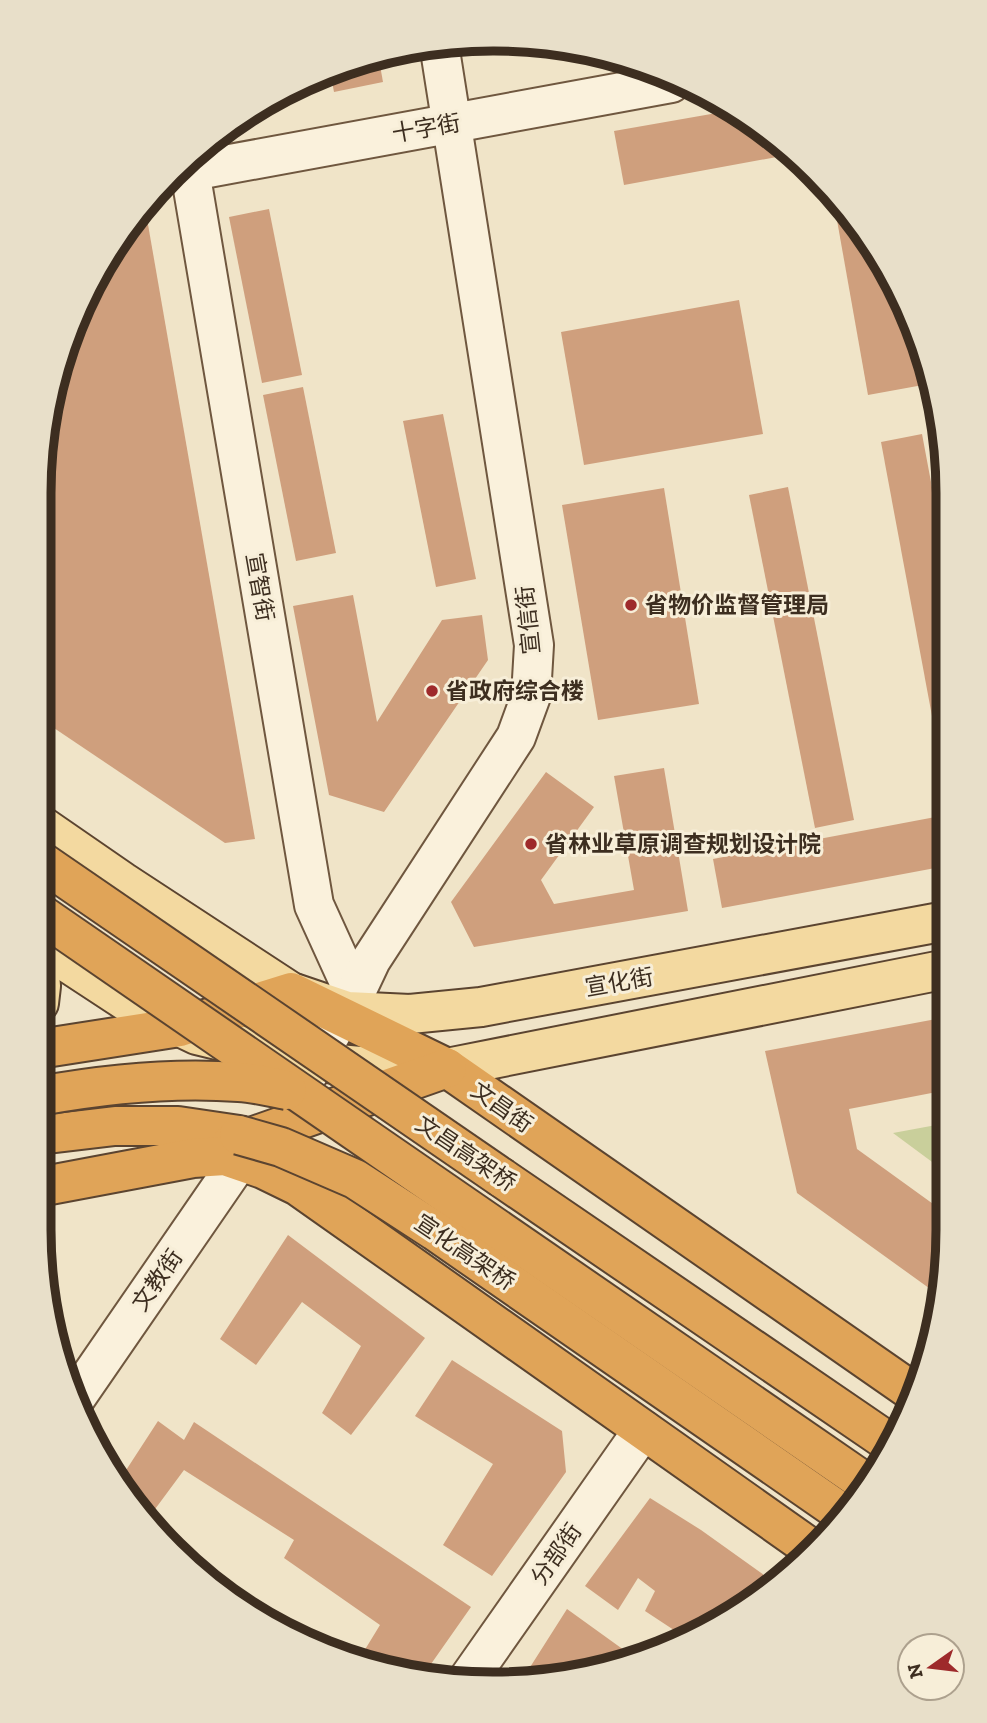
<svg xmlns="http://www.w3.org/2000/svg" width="987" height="1723" font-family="'Zilla Slab','Noto Sans SC',serif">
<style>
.green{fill:#c9cf9b}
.building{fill:#cf9f7d}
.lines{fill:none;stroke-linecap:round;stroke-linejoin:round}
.secondary-casing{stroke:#6f573f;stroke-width:42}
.primary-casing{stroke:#5b4430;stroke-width:42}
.highway-casing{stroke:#5b4430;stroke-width:42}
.secondary{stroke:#faf1dc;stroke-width:38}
.primary{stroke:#f3d9a0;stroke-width:38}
.highway{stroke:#e0a458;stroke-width:38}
.highway-bridge-casing{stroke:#5b4430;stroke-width:42;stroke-linecap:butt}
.highway-bridge{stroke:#e0a458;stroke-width:38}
.poi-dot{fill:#9e2a2b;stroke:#f7eed8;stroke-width:2.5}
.labels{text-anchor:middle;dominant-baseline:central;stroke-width:6;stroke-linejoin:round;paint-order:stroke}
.street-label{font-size:23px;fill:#3d2e20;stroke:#f7eed8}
.poi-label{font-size:23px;font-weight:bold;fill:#3d2e20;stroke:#f7eed8;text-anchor:start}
.rim{fill:none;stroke:#3d2e20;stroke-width:9}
</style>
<rect width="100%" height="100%" fill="#f0e4c8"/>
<path class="green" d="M947 1123V1173L893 1133Z"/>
<g class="building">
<path d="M378 54 383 82 334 92 331 76Z"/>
<path d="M734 110 793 154 624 185 614 131Z"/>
<path d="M832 192 872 241 912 322 923 385 868 395Z"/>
<path d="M269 209 302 375 262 383 229 217Z"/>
<path d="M146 213 255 839 225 843 51 726 39 654V464L54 375 100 266Z"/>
<path d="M739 300 763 434 584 465 561 332Z"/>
<path d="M303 387 336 553 296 561 263 395Z"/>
<path d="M443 414 476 579 436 587 403 421Z"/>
<path d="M922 434 945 557V786L881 442Z"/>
<path d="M788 487 854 820 815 828 749 495Z"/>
<path d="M664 488 699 704 598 720 562 505Z"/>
<path d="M353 595 377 722 442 620 482 615 488 660 384 812 329 795 293 606Z"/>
<path d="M664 768 688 911 474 947 451 902 546 772 594 807 541 880 554 904 634 890 614 776Z"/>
<path d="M946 815V866L722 908 713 859Z"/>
<path d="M947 1017V1090L849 1109 857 1149 947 1214 948 1259 940 1296 797 1193 765 1051Z"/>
<path d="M288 1235 425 1338 351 1435 322 1413 361 1346 302 1302 256 1365 220 1339Z"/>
<path d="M452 1360 562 1431 566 1472 492 1576 443 1545 493 1464 415 1416Z"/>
<path d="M158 1421 184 1440 194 1422 471 1607 424 1674 375 1669 358 1661 380 1625 284 1558 294 1540 184 1470 147 1520 132 1506 119 1481Z"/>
<path d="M650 1498 701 1530 775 1583 686 1638 645 1611 655 1591 638 1578 618 1610 585 1586Z"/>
<path d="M567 1609 635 1658 583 1670 578 1667 576 1671 520 1683Z"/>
</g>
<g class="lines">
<defs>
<g id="secondary">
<path d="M190 171 314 905 355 995"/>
<path d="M181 173 671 83"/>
<path d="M303 1083 341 1016 347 1011 371 960 516 737 531 696 534 645 440 50"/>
<path d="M75 1399 239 1161"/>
<path d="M469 1678 643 1430"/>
</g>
<g id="primary">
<path d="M39 824 123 882 291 992 347 1011 410 1014 481 1007 946 921"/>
<path d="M39 944 126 1001 197 1035 304 1061 405 1070 447 1068 947 969"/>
<path d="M39 1003 41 986 39 964"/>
</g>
<g id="highway">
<path d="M39 1049 180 1027 291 992 447 1068 916 1394"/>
<path d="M39 1135 115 1126H178L239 1135"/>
<path d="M231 1144 447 1068"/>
<path d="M502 1178 893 1445"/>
<path d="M39 1187 193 1158 225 1156 263 1169 298 1186 812 1549"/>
</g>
</defs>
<use href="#secondary" class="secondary-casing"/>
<use href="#primary" class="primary-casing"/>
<use href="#highway" class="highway-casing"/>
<use href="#secondary" class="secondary"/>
<use href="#primary" class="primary"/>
<use href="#highway" class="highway"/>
<defs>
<g id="highway-bridge">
<path d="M39 860 502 1178"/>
<path d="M39 913 866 1483"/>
<path d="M39 1096C105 1084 172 1077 239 1082 255 1083 271 1087 287 1090"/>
<path d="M239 1135 281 1147 355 1179 435 1231 842 1513"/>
</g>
</defs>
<use href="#highway-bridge" class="highway-bridge-casing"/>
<use href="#highway-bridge" class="highway-bridge"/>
</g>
<g class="poi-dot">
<circle cx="631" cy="605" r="7"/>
<circle cx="432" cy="691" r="7"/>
<circle cx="531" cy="844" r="7"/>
</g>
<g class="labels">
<g class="street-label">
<text transform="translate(426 128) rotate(-10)">十字街</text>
<text transform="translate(260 587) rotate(80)">宣智街</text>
<text transform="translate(528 620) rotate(-96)">宣信街</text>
<text transform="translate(619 982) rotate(-10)">宣化街</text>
<text transform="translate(502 1107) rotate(35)">文昌街</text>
<text transform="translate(466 1153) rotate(34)">文昌高架桥</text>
<text transform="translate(465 1252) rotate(34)">宣化高架桥</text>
<text transform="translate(157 1280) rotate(-55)">文教街</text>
<text transform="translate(556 1554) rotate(-55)">分部街</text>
</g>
<g class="poi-label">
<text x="645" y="605">省物价监督管理局</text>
<text x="446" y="691">省政府综合楼</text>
<text x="545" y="844">省林业草原调查规划设计院</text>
</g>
</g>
<path d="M0 0H987V1723H0ZM493 51H494A442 442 0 0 1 936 493V1230A442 442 0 0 1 494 1672H493A442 442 0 0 1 51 1230V493A442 442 0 0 1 493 51Z" fill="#e8dfc9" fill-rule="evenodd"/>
<path class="rim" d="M493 51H494A442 442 0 0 1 936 493V1230A442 442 0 0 1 494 1672H493A442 442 0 0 1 51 1230V493A442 442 0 0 1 493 51Z"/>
<g transform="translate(931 1667) rotate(256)"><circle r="33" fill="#f7eed8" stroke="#ada18e" stroke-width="2"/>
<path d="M0-5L12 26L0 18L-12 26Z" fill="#9e2a2b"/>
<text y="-10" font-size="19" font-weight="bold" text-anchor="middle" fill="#3d2e20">N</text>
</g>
</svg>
